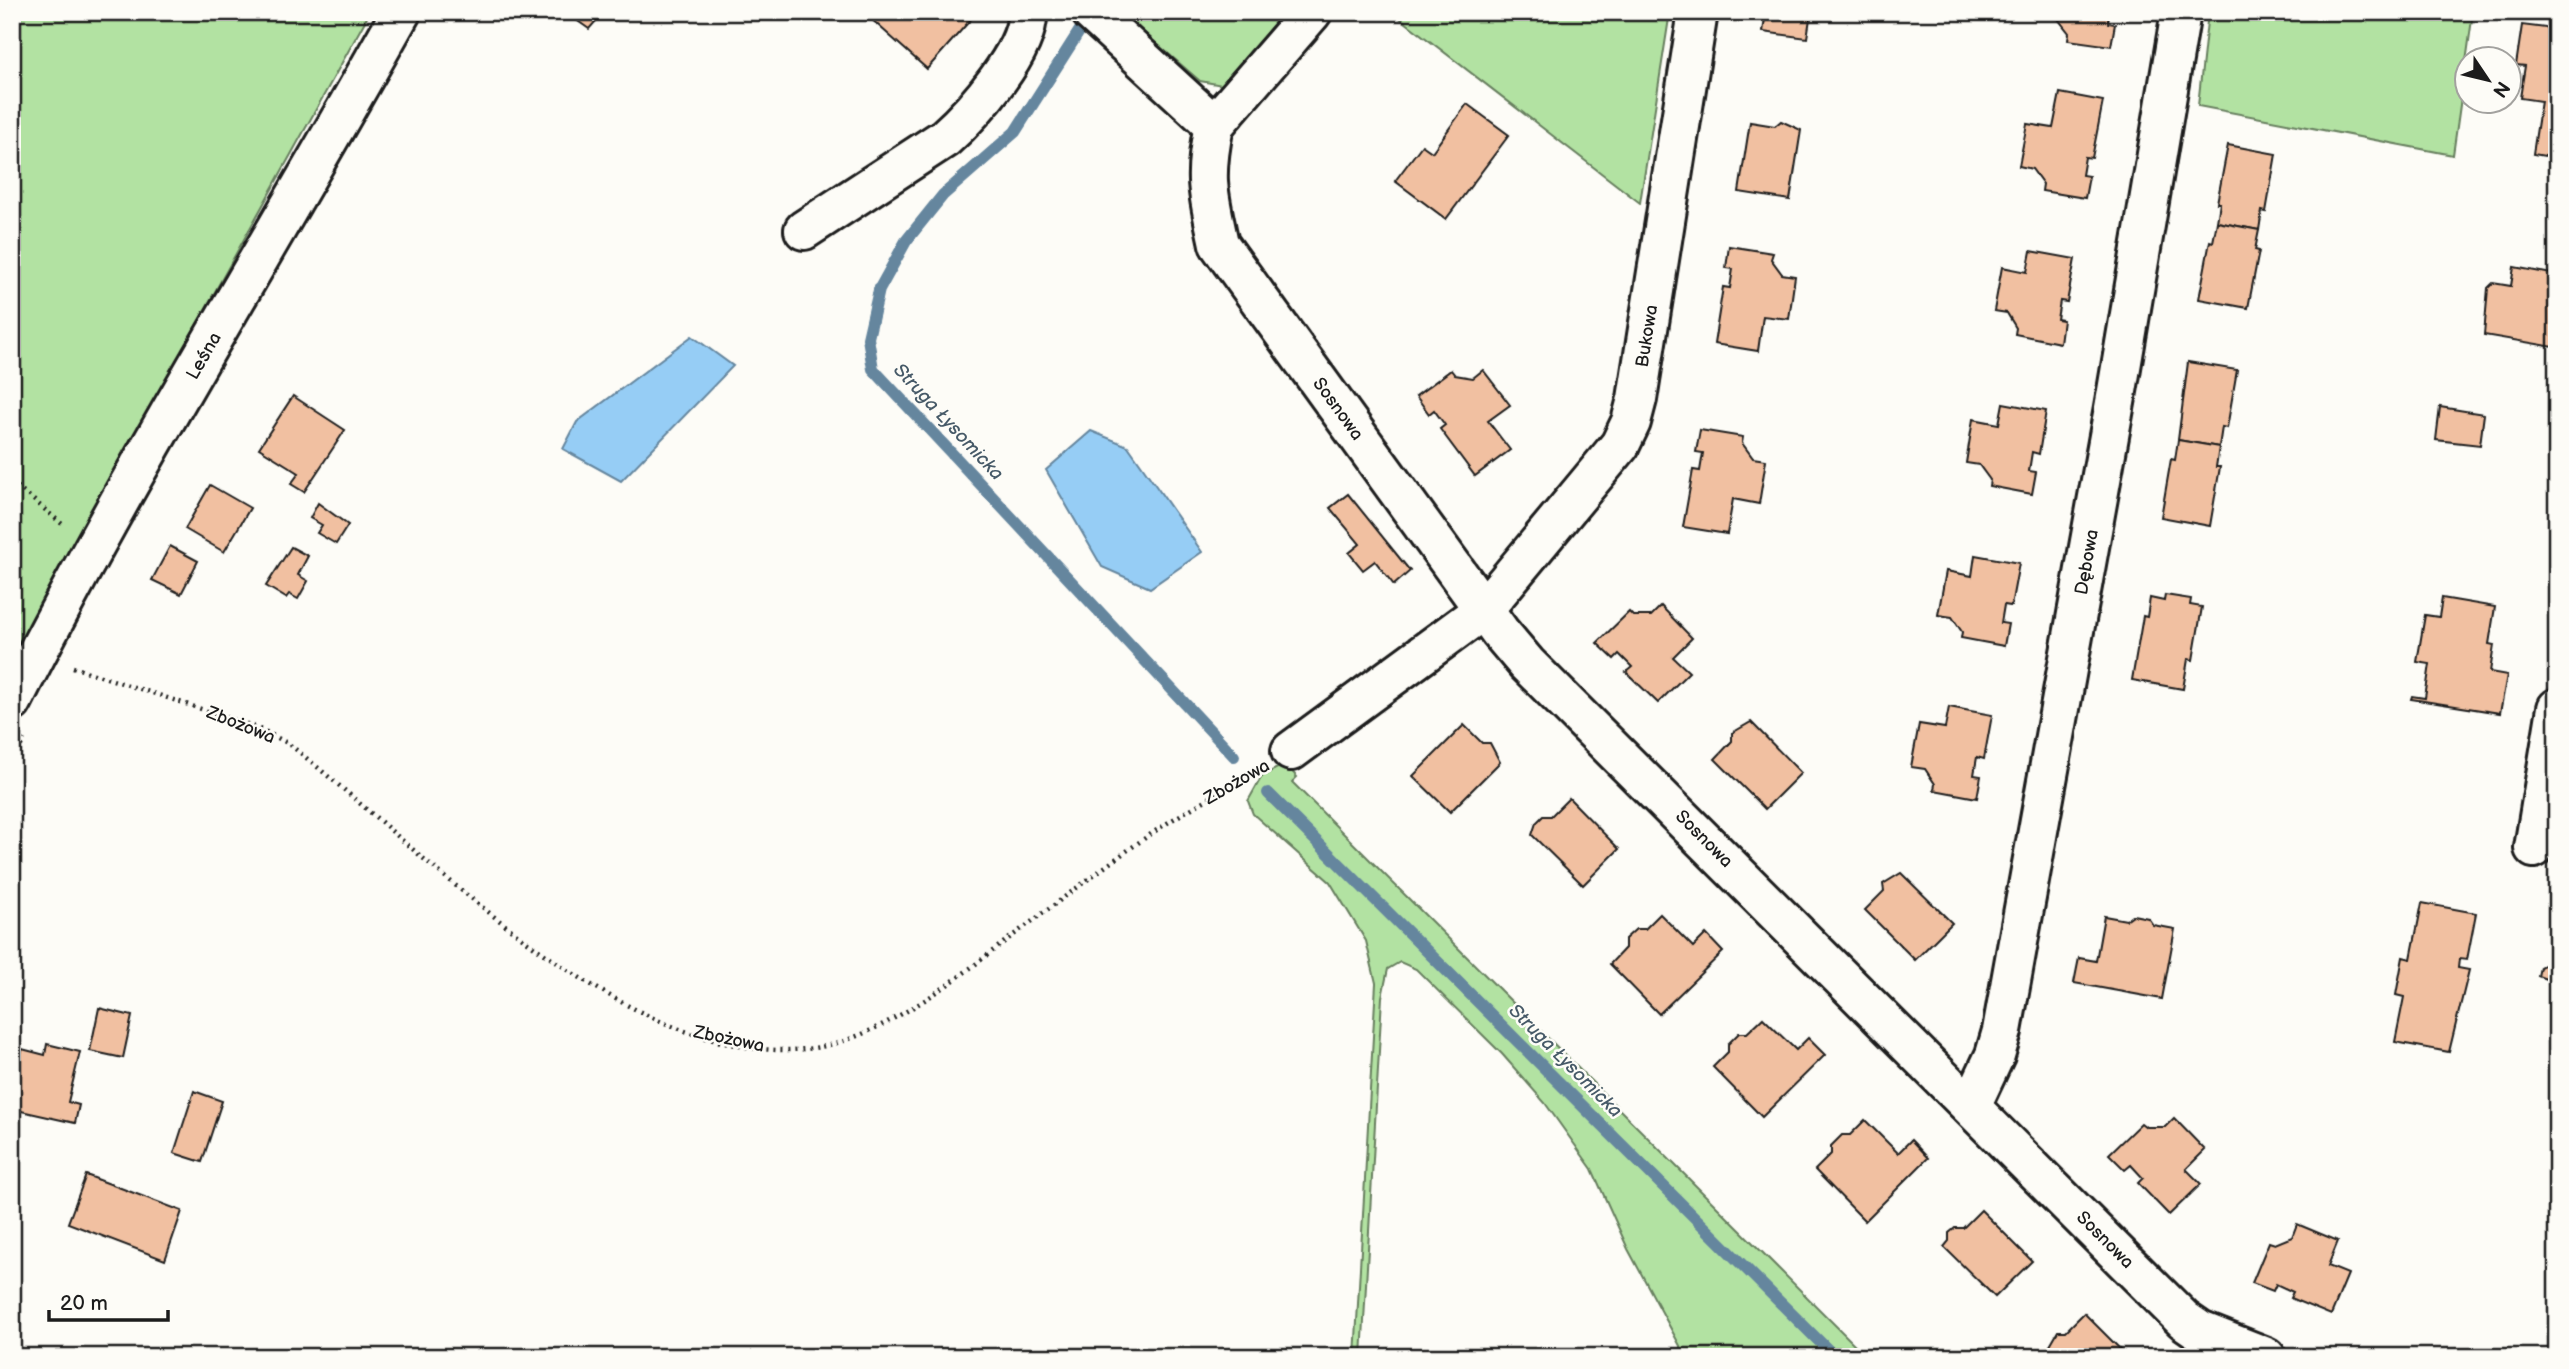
<svg xmlns="http://www.w3.org/2000/svg" width="2569" height="1369" font-family="'Balsamiq Sans',sans-serif">
<style>
.green{fill:#b2e2a2;stroke:#677f5f;stroke-width:2}
.water{fill:#96cdf5;stroke:#65869e;stroke-width:2}
.lines{fill:none;stroke-linecap:round;stroke-linejoin:round}
.stream{stroke:#65869e;stroke-width:12}
.building{fill:#f1c0a1;stroke:#1c1c1c;stroke-width:2}
.minor-casing{stroke:#1c1c1c;stroke-width:44}
.path{stroke:#1c1c1c;stroke-width:4.5;stroke-dasharray:2 5;stroke-linecap:butt}
.minor{stroke:#fdfcf7;stroke-width:38}
.labels{text-anchor:middle;dominant-baseline:central;stroke-width:5;stroke-linejoin:round;paint-order:stroke}
.street-label{font-size:18px;fill:#1c1c1c;stroke:#fdfcf7}
.water-label{font-size:19px;font-style:italic;fill:#475a68;stroke:#fdfcf7}
</style>
<rect width="100%" height="100%" fill="#fdfcf7"/>
<filter id="ink" filterUnits="userSpaceOnUse"><feTurbulence type="fractalNoise" baseFrequency=".0143" numOctaves="2"/><feDisplacementMap in="SourceGraphic" scale="14" xChannelSelector="R" yChannelSelector="G"/><feConvolveMatrix kernelMatrix="1 2 1 2 8 2 1 2 1" color-interpolation-filters="sRGB"/></filter>
<g filter="url(#ink)">
<g class="green">
<path d="M12 12H370L111 479 12 670Z"/>
<path d="M1120 12H1284L1222 85 1200 81Z"/>
<path d="M1392 12H1670L1640 203Z"/>
<path d="M2208 12H2473L2453 155 2198 106Z"/>
<path d="M1285 764 1297 777 1292 782 1867 1357H1686L1628 1249 1592 1169 1545 1103 1502 1054 1416 969 1400 962 1388 969 1382 997 1362 1357H1355L1376 983 1366 941 1330 882 1253 814 1248 801 1262 776Z"/>
</g>
<g class="water">
<path d="M692 336 733 366 621 481 563 449 577 422Z"/>
<path d="M1091 431 1128 446 1202 552 1150 588 1102 567 1046 470Z"/>
</g>
<g class="lines">
<g class="stream">
<path d="M1089 16 1015 132 943 195 906 241 879 290 868 338 873 369 1234 756"/>
<path d="M1268 793 1835 1357"/>
</g>
</g>
<g class="building">
<path d="M565 12H604L589 29Z"/>
<path d="M876 12H967L973 17 927 69 870 18Z"/>
<path d="M1766 12H1811L1807 38 1763 32Z"/>
<path d="M2045 12H2109L2108 23 2115 24 2111 46 2068 40 2069 33 2058 19 2045 17Z"/>
<path d="M2555 12H2557V158L2533 154 2541 101 2520 98 2525 66 2516 65 2522 25 2553 29Z"/>
<path d="M2060 93 2103 101 2092 158 2085 157 2082 175 2089 176 2085 198 2042 191 2043 184 2032 169 2019 166 2027 124 2053 128Z"/>
<path d="M1467 104 1509 135 1446 219 1395 181 1422 145 1432 152Z"/>
<path d="M1781 121 1801 130 1790 200 1739 192 1750 122 1775 126Z"/>
<path d="M2228 145 2276 154 2266 212 2262 211 2259 230 2217 222 2220 203H2217Z"/>
<path d="M2217 222 2259 230 2255 250 2259 251 2248 308 2199 299 2210 241 2213 242Z"/>
<path d="M1729 246 1773 253 1771 259 1782 274 1795 276 1789 319 1763 316 1758 351 1714 344 1723 287 1730 288 1733 269 1726 268Z"/>
<path d="M2031 251 2075 259 2067 302 2060 301 2057 319 2063 320 2060 343 2015 334 2016 328 2007 313 1994 311 2002 267 2027 272Z"/>
<path d="M2514 267 2557 275 2554 347 2484 335 2488 288 2493 283 2511 286Z"/>
<path d="M2188 362 2237 370 2227 428 2222 427 2219 447 2178 440Z"/>
<path d="M1451 370 1455 375 1473 378 1483 370 1510 405 1488 421 1510 450 1475 476 1440 429 1445 425 1434 410 1429 414 1416 396Z"/>
<path d="M293 396 345 430 304 492 291 484 299 473 259 448Z"/>
<path d="M2003 403 2046 411 2039 454 2032 452 2029 471 2036 472 2032 494 1989 486 1990 480 1979 465 1966 463 1973 419 1999 424Z"/>
<path d="M2440 407 2484 414 2480 445 2436 440Z"/>
<path d="M1700 430 1743 437 1742 443 1753 458 1766 460 1759 504 1733 499 1727 534 1683 527 1693 470 1700 471 1703 453 1696 452Z"/>
<path d="M2178 440 2219 447 2216 467H2220L2210 526 2161 517 2171 459 2175 460Z"/>
<path d="M210 485 250 508 224 552 185 529Z"/>
<path d="M1348 494 1410 571 1394 585 1375 561 1363 570 1349 553 1360 544 1330 508Z"/>
<path d="M318 503 348 525 336 544 317 533 322 525 310 518Z"/>
<path d="M170 546 198 561 181 594 152 580Z"/>
<path d="M291 547 308 556 298 575 308 581 298 599 289 594 286 598 266 586Z"/>
<path d="M1975 555 2019 563 2011 606 2004 605 2001 623 2008 624 2004 646 1961 638 1962 632 1952 617 1938 615 1946 571 1972 576Z"/>
<path d="M2165 595 2191 599 2190 605 2202 607 2193 660 2188 659 2183 689 2132 680 2143 616 2147 617 2150 598 2164 601Z"/>
<path d="M2442 598 2495 607 2489 644 2494 645 2490 672 2507 675 2500 713 2411 699 2412 696 2425 698 2430 664 2417 662 2425 615 2439 617Z"/>
<path d="M1661 606 1692 638 1673 657 1689 672 1658 703 1626 672 1632 667 1619 654 1614 659 1597 643 1629 612 1633 616H1651Z"/>
<path d="M1949 707 1992 715 1984 759 1977 757 1974 775 1981 776 1977 798 1934 790 1935 784 1925 769 1911 767 1919 724 1945 728Z"/>
<path d="M1751 722 1801 773 1765 809 1715 759 1732 741V733Z"/>
<path d="M1464 725 1482 743H1490L1500 762 1450 812 1413 776Z"/>
<path d="M1569 798 1619 849 1583 885 1532 835 1536 823 1543 816H1551Z"/>
<path d="M1901 873 1952 923 1915 960 1865 910 1884 891 1883 884Z"/>
<path d="M2422 903 2476 913 2467 960 2459 959 2458 968 2469 970 2449 1052 2395 1042 2404 997 2396 995 2403 957 2411 959Z"/>
<path d="M1660 914 1693 947 1706 934 1723 952 1659 1014 1610 964 1625 948V939L1636 929H1645Z"/>
<path d="M2133 915 2148 918 2153 925 2175 929 2162 999 2074 983 2079 958 2096 961 2104 916 2126 920Z"/>
<path d="M2552 945 2557 946V983L2538 976 2540 967 2548 963Z"/>
<path d="M99 1008 132 1016 123 1058 90 1051Z"/>
<path d="M1763 1018 1796 1050 1808 1038 1825 1055 1762 1117 1713 1067 1728 1052V1044L1739 1033H1747Z"/>
<path d="M47 1044 80 1052 68 1102 79 1105 75 1123 12 1109V1088L22 1049 45 1055Z"/>
<path d="M194 1091 222 1101 202 1162 174 1153Z"/>
<path d="M2174 1118 2205 1150 2186 1169 2201 1184 2169 1215 2138 1183 2143 1178 2131 1165 2125 1170 2109 1154 2141 1123 2146 1127H2165Z"/>
<path d="M1865 1120 1898 1153 1911 1140 1928 1158 1865 1221 1815 1170 1831 1154V1146L1842 1135H1850Z"/>
<path d="M86 1175 182 1211 165 1260 68 1223Z"/>
<path d="M1981 1210 2032 1261 1995 1297 1944 1247 1949 1241V1233L1955 1228H1963Z"/>
<path d="M2297 1224 2338 1241 2328 1266 2348 1274 2331 1315 2290 1298 2293 1292 2276 1284 2273 1291 2252 1283 2269 1242 2275 1244 2292 1237Z"/>
<path d="M2084 1313 2128 1357H2054L2047 1350 2058 1331H2066Z"/>
</g>
<g class="lines">
<defs>
<g id="minor">
<path d="M1091 12 1214 125 1312 12"/>
<path d="M1214 125C1203 179 1208 192 1219 244L1500 632 1527 664 2184 1320 2200 1331 2266 1357"/>
<path d="M804 230 945 138C972 114 1030 50 1027 12"/>
<path d="M12 702C131 467 272 243 401 12"/>
<path d="M1291 751 1483 610 1620 445 1631 422 1637 399 1698 12"/>
<path d="M2534 848 2557 708"/>
<path d="M1971 1106 1995 1055 2002 1031 2116 397 2181 12"/>
</g>
</defs>
<use href="#minor" class="minor-casing"/>
<g class="path">
<path d="M12 482 62 524"/>
<path d="M73 667 259 728 289 744C424 850 633 1079 820 1047 855 1041 891 1021 920 1003 956 981 989 953 1023 928 1072 892 1121 853 1172 820 1200 803 1229 787 1257 770"/>
<path d="M12 765 24 739"/>
</g>
<use href="#minor" class="minor"/>
</g>
</g>
<g class="labels">
<g class="street-label">
<text transform="translate(1647 336) rotate(-81)">Bukowa</text>
<text transform="translate(204 356) rotate(-60)">Leśna</text>
<text transform="translate(1338 409) rotate(54)">Sosnowa</text>
<text transform="translate(2087 562) rotate(-80)">Dębowa</text>
<text transform="translate(241 725) rotate(22)">Zbożowa</text>
<text transform="translate(1237 782) rotate(-30)">Zbożowa</text>
<text transform="translate(1704 839) rotate(45)">Sosnowa</text>
<text transform="translate(729 1039) rotate(12)">Zbożowa</text>
<text transform="translate(2105 1240) rotate(45)">Sosnowa</text>
</g>
<g class="water-label">
<text transform="translate(948 422) rotate(47)">Struga Łysomicka</text>
<text transform="translate(1565 1061) rotate(45)">Struga Łysomicka</text>
</g>
</g>
<rect width="2569" height="1369" fill="none" stroke="#fdfcf7" stroke-width="42"/>
<rect x="21" y="21" width="2527" height="1327" fill="none" stroke="#1c1c1c" stroke-width="2.5" filter="url(#ink)"/>
<g transform="translate(2488 80) rotate(125)"><circle r="33" fill="#fdfcf7" stroke="#a3a29f" stroke-width="2"/>
<path d="M0-5L12 26L0 18L-12 26Z" fill="#1c1c1c"/>
<text y="-10" font-size="19" font-weight="bold" text-anchor="middle" fill="#1c1c1c">N</text>
</g>
<path d="M49 1310v10h119v-10" fill="none" stroke="#1c1c1c" stroke-width="3.5"/>
<text x="60" y="1310" font-size="21" fill="#1c1c1c" stroke="#fdfcf7" stroke-width="5" paint-order="stroke">20 m</text>
</svg>
